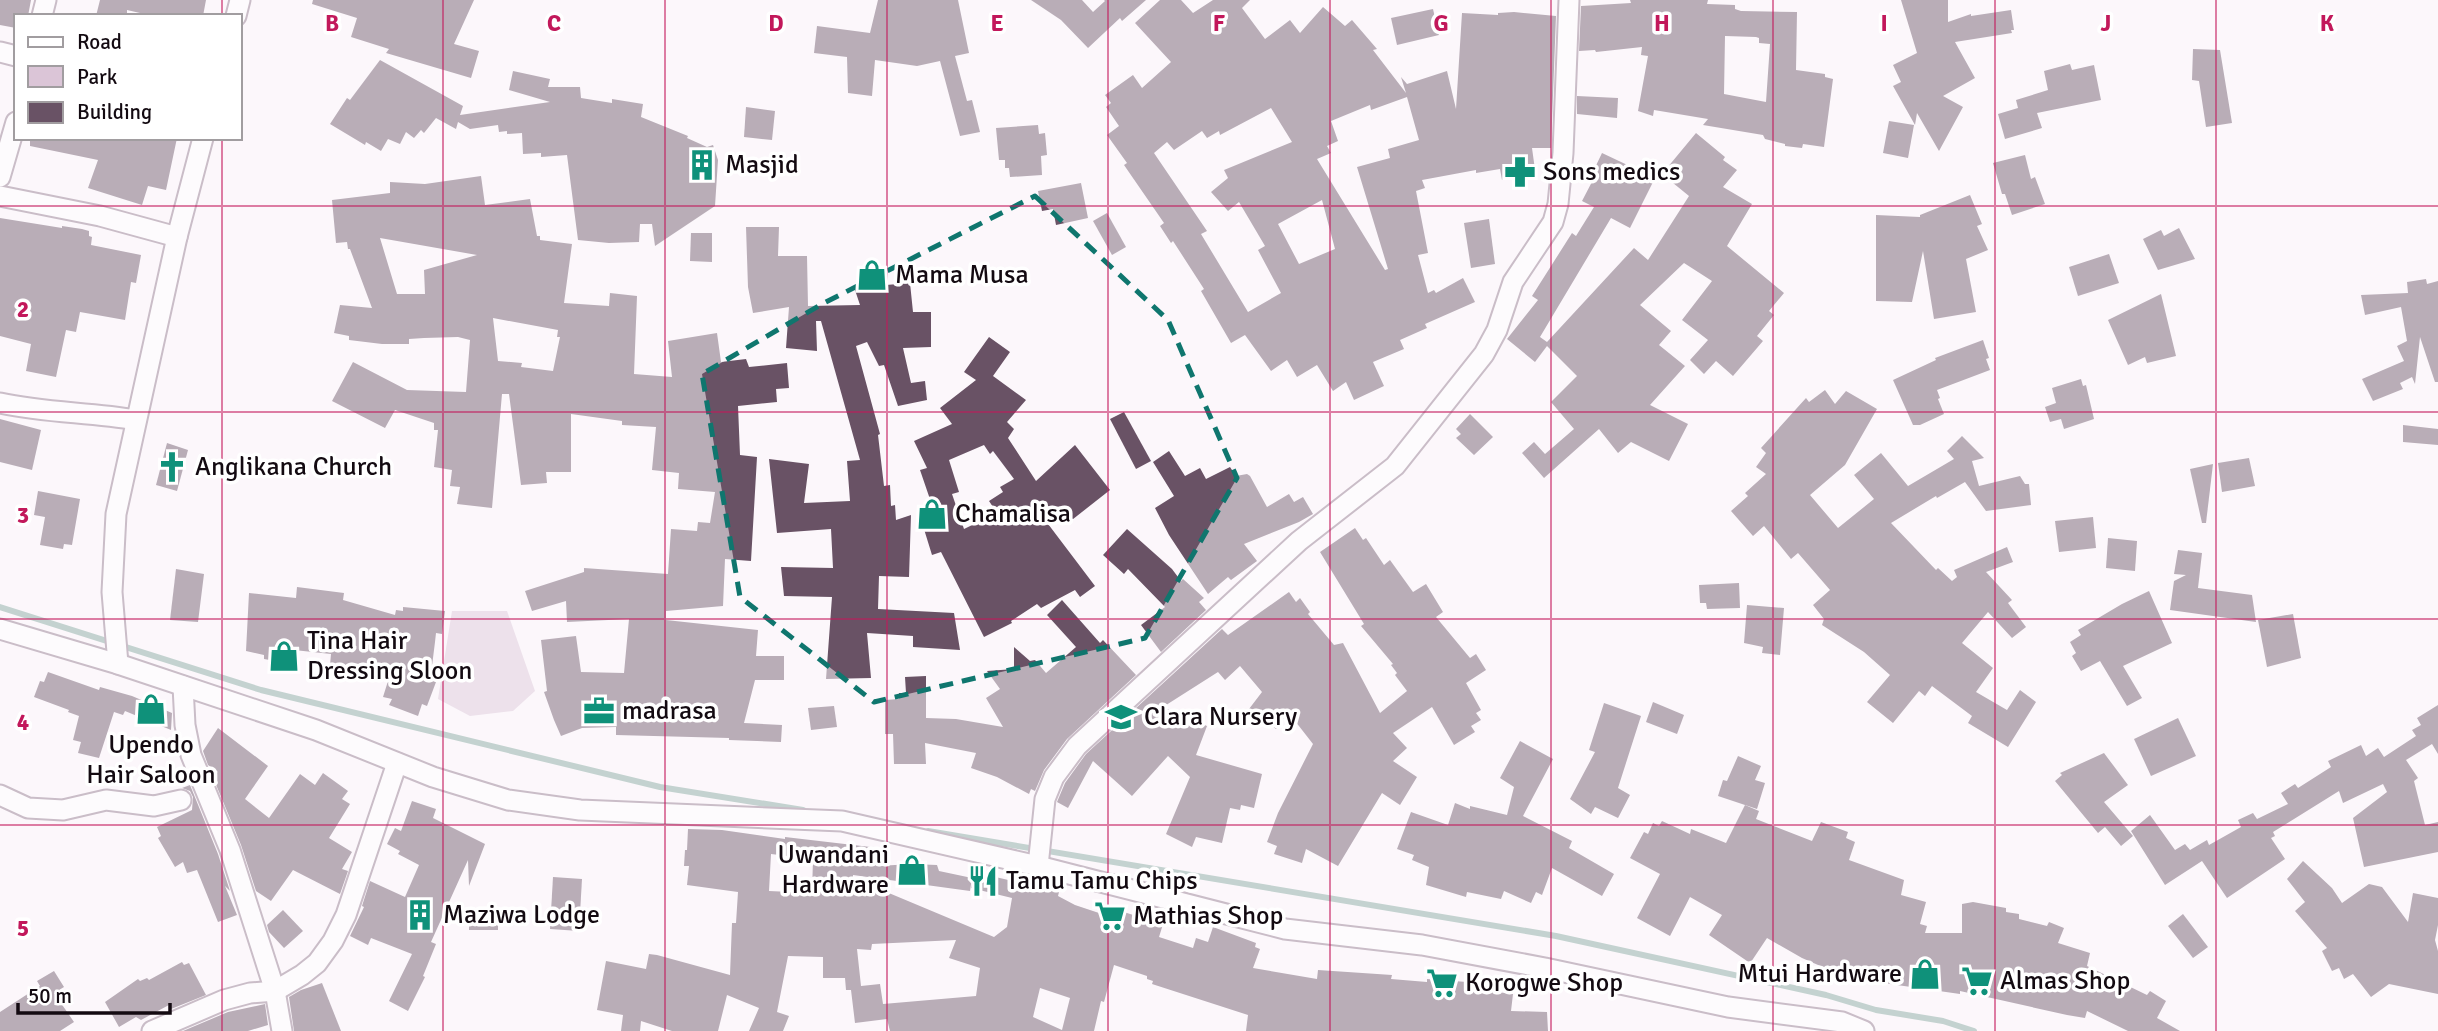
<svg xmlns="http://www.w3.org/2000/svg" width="2438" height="1031" font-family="Signika,sans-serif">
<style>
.green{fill:#dbc5d7}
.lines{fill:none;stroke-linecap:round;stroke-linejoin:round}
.stream{stroke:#81a59b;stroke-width:6}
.building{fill:#695265;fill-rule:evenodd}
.street-casing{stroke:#8e7689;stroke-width:23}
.street{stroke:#fff;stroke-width:19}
.marked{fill:none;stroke:#0f766e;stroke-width:5;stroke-dasharray:14 9;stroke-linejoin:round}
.grid{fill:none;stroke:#c2185b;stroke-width:2;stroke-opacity:0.55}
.labels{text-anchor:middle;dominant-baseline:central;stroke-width:7;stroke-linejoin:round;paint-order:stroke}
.poi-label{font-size:26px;fill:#130a11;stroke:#fff;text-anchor:start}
.grid-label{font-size:23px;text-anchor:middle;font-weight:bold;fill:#c2185b;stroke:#fff;stroke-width:7;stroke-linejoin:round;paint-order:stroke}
</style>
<rect width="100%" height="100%" fill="#fcf7fb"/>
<path class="green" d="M452 611H507L535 691 513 711 470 716 438 699Z"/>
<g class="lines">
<g class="stream">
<path d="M0 607 261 690 660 787 803 810"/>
<path d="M928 831 1556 936 1826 995 1876 1010 1943 1021 1974 1031"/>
</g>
</g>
<g class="building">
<path d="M0 0H31L28 16H16V28L0 25Z"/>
<path d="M100 0H206L203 16H153L127 10V16H96Z"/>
<path d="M313 0H474L454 44 479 51 471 78 386 53 389 49 351 37 357 18 312 4Z"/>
<path d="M878 0H958L969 53 955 56 967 101 972 100 980 132 960 136 940 61 917 66 875 60 872 96 848 93 847 57 814 53 817 26 870 33Z"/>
<path d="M1031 0H1082L1093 12 1105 1 1104 0H1146L1122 21 1120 18 1088 48 1061 20Z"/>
<path d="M1160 0H1181L1193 13 1213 0H1250L1242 8 1265 39 1290 20 1300 33 1323 7 1345 26 1352 20 1377 49 1373 50 1406 93 1401 77 1407 84 1447 71 1456 109 1462 13 1498 15V13L1514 12 1556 16 1551 148H1532L1536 177 1502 180 1500 169 1476 173V170L1422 180 1425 188 1416 191 1428 253 1418 255 1428 293 1434 290 1436 293 1463 278 1475 302 1425 324 1427 328 1400 340 1404 349 1373 362 1384 386 1354 400 1346 382 1333 391 1317 365 1297 377 1287 360 1271 371 1245 335 1231 343 1201 291 1204 289 1173 241 1171 243 1160 226 1164 223 1124 165 1127 163 1107 135 1119 126 1106 107 1111 103 1105 95 1133 75 1142 88 1171 62 1135 23ZM1407 97 1419 140 1388 149 1390 158 1357 167 1388 269 1385 270 1317 159 1331 153 1327 146 1338 141 1331 121 1370 105 1371 110ZM1271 108 1292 142 1224 170 1228 178 1211 192 1228 211 1239 202 1265 246 1258 250 1281 293 1248 312 1201 234 1207 231 1154 153 1167 142 1174 150 1202 131 1207 138 1219 131 1220 135ZM1322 200 1335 249 1299 264 1278 224Z"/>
<path d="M1630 0H1708L1707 4 1735 5V9L1741 11 1797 12 1796 70 1825 74V77L1833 79 1824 147 1803 144 1802 148 1785 146V144L1765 139 1763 135 1703 125 1708 119 1654 110 1653 116 1638 111 1648 56 1641 55 1642 47 1596 52 1595 50 1579 51 1581 6 1631 3ZM1725 36 1756 37 1759 38V43L1770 44 1766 102 1724 94Z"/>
<path d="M1901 0H1948V22L1971 14V16L2011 10 2014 30H2011L2012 33 1955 42 1975 78 1943 96 1963 107 1939 151 1917 113 1915 125 1893 86 1901 82 1893 65 1917 53Z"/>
<path d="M1433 9 1439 35 1397 45 1391 18Z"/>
<path d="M2193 49 2220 50 2232 123 2206 127 2199 81 2192 80Z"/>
<path d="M380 60 463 106 460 115 550 102 509 90 513 71 550 79 548 87H580L581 98 612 103V99L643 104 641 117 688 136 687 138 707 147 713 145 718 160 715 206 655 246 652 224H640L639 242 609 243 578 240 567 155 541 157V153L523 154 522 133 507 134V131L499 132 498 125 470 129 458 122 456 129 436 118 424 133 421 130 414 138 406 132 400 144 388 139 381 151 366 142 365 145 330 124 347 98 350 100Z"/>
<path d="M2070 64 2072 70 2094 65 2101 100 2037 113 2042 128 2005 139 1998 114 2018 108 2016 100 2048 90 2044 71Z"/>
<path d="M1577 96 1618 98 1617 118 1577 114Z"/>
<path d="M746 107 775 111 772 140 744 137Z"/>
<path d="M1889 121 1914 125 1908 158 1883 153Z"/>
<path d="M1038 125 1039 134 1045 133 1047 155 1041 156 1042 175 1010 177 1009 168H1005V160H999L996 128Z"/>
<path d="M1696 133 1725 157 1723 160 1737 170 1723 187 1752 204 1727 246 1784 293 1769 311 1774 315 1757 336 1763 341 1733 376 1716 361 1704 374 1690 360 1708 340 1682 320 1712 281 1684 263 1640 305 1671 331 1659 345 1685 366 1650 405 1688 424 1669 461 1631 442 1618 453 1599 429 1544 478 1522 453 1534 442 1545 454 1574 429 1551 402 1577 376 1547 346 1535 362 1507 339 1538 300 1532 296 1572 233 1576 236 1594 207 1582 201 1594 178 1591 176 1602 153 1655 178 1630 228 1611 218 1540 337 1547 342 1634 248 1648 260 1689 196 1662 174Z"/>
<path d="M30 138H177L166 190 148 186 142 205 88 188 98 160 30 146Z"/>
<path d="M2025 155 2031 179 2035 177 2045 204 2012 215 2005 194H2002L1993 163Z"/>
<path d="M481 176 485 205 530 199 537 236H540V240L572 244 564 303 609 306 610 293 637 296 634 374 672 377 668 341 717 333 721 362 746 359 749 367 787 363 789 388 776 389 777 402 738 406 740 455 757 457 751 561 725 559 723 606 666 611V620L758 630 756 656H784V680H755L744 723 782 725 781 742 729 740V738L616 735V727L582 728 561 736 554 720 544 692 547 691 541 640 576 636 581 672 624 673 629 619 567 622 566 601 532 611 525 591 584 572V568L668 574 671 529 697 531 698 522 710 523 715 492 678 489 679 473 652 470 656 427 622 425V421L571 414V472H546L547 483 521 485 509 394H502L492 508 457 504 460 487 450 486 452 470 434 467 438 430H434V423L395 410 385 428 332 401 353 362 407 390 466 392 470 340 458 337 424 338 409 339V344H382L349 340V336L334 333 340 305 372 308 350 249H348L347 242 336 243 332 200 390 193V182L425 184ZM380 238 477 255 424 270 425 294H397ZM493 318 558 330 557 337H560L553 371 521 367 522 363 498 361Z"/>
<path d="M1081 183 1088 218 1056 225 1053 209 1042 211 1038 191Z"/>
<path d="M1970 195 1982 224 1977 226 1988 250 1966 259 1976 312 1934 319 1923 251 1912 302 1876 301V215L1920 217V215Z"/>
<path d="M1107 213 1126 247 1112 255 1093 221Z"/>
<path d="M0 218 62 228V226L82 229 89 231V236L92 237 91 245 141 255 136 283 131 282 125 320 80 312 76 332 66 330 56 377 26 371 31 344 0 336Z"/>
<path d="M1489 219 1495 264 1471 268 1464 223Z"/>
<path d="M746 227H779L778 256H807L808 306 860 305 854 287 885 281 886 285 910 283 913 312H931V347L903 348 911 383 925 381 927 400 898 406 884 365 879 366 867 342 856 346 880 434 878 435 884 486 890 485 891 506 895 505 896 520 911 515 909 577 879 576 878 609 954 613 960 650 913 647V636L867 633 871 678 826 679 832 597 784 596 781 567 833 568 831 529 777 533 769 459 809 464 804 503 850 501 847 461 860 460 821 321H816L817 351 786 348 789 307 753 313 748 287Z"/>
<path d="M2179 228 2195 259 2158 270 2143 239 2161 230 2164 236Z"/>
<path d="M691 233H712V262L690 261Z"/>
<path d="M2109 254 2119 283 2078 296 2069 267Z"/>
<path d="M2426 279 2427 284 2438 281V382H2435L2420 337 2415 384 2412 377 2400 383 2403 389 2373 401 2362 379 2404 361 2397 346 2407 341 2401 307 2365 315 2361 295 2408 293 2407 282Z"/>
<path d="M2161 294 2176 356 2147 363 2145 357 2128 365 2108 320Z"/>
<path d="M989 337 1010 352 993 376 1026 400 1007 422 1014 429 1008 438 1036 481 1075 445 1110 490 1068 523 1047 505 1039 512 1095 586 1080 597 1075 590 1041 608 1037 604 1011 621 1012 623 984 637 941 552 932 555 919 513 933 508 920 470 927 468 914 441 952 424 940 408 976 380 964 372ZM984 445 990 454 993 451 1014 479 1000 487 1003 492 989 501 997 513 964 529 952 494 959 492 949 460Z"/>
<path d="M1983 340 1989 358 1986 359 1990 370 1937 390 1940 398 1938 399 1944 414 1920 425H1913L1893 380 1936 360 1935 358Z"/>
<path d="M2081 379 2083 386 2086 385 2094 419 2064 429 2061 419 2050 422 2045 407 2056 403 2052 388Z"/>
<path d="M1825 390 1835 404 1846 391 1877 409 1845 465 1810 495 1838 528 1874 499 1854 475 1881 453 1908 486 1954 459 1947 451 1962 436 1984 458 1972 461 1979 486 2020 476 2025 484H2029L2031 505 1986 511 1965 482 1937 498 1936 496 1891 523 1936 570 1938 568 1952 581 1957 577 1954 570 2007 547 2013 562 1986 572 2012 600 2008 603 2026 627 2012 638 1988 612 1962 643 1993 668 1976 692 2007 710 2020 690 2036 702 2008 747 1968 723 1972 716 1932 686 1925 696 1919 691 1893 723 1867 702 1890 675 1864 652 1822 625 1824 619 1813 605 1830 590 1798 553 1791 559 1764 526 1753 536 1731 511 1748 496 1745 493 1766 474 1756 467 1766 453 1761 448 1806 398 1809 402Z"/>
<path d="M1124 412 1151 461 1136 469 1110 419Z"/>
<path d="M1470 414 1493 437 1474 455 1456 438 1461 434 1456 429Z"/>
<path d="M0 419 41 430 32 470 0 462Z"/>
<path d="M2403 425 2438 429V445L2403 442Z"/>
<path d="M167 443 188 450 177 491 156 485Z"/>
<path d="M1169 451 1185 476 1200 468 1206 479 1230 467 1236 476 1247 474 1250 476 1267 507 1289 494 1294 502 1303 497 1313 514 1299 522 1244 544 1257 561 1231 580 1228 577 1208 594 1169 535 1155 508 1174 496 1153 462Z"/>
<path d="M2249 458 2255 486 2222 492 2218 463Z"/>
<path d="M2213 464 2206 523H2202L2190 469Z"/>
<path d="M38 491 80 499 72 545 64 544 63 549 40 545 45 517 34 515Z"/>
<path d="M2093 517 2096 548 2059 552 2055 521Z"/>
<path d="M1355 528 1363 540 1366 538 1384 565 1390 560 1413 592 1426 584 1443 612 1436 617 1470 658 1476 654 1486 670 1466 683 1481 710 1476 713 1481 720 1471 726 1475 732 1454 745 1432 707 1393 733 1407 748 1393 761 1417 777 1400 805 1382 793 1338 866 1306 849 1302 863 1274 854 1277 846 1267 842 1278 813 1313 744 1288 712 1276 729 1249 709 1262 692 1240 666 1225 680 1218 672 1163 707 1207 726 1196 755 1262 774 1254 808 1241 805 1240 810 1230 808 1222 843 1196 837 1192 847 1166 834 1190 777 1168 756 1132 796 1093 761 1068 808 1057 802 1065 783 1086 754 1222 629 1228 635 1289 592 1296 602 1300 598 1310 612 1308 614 1334 645 1343 643 1380 713 1407 691 1395 675 1397 673 1391 665 1393 664 1361 626 1364 624 1320 552Z"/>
<path d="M1127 529 1172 569 1181 581 1183 579 1204 598 1199 602 1206 610 1161 652 1141 625 1165 607 1128 569 1124 574 1103 555Z"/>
<path d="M2108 538 2137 541 2135 571 2106 568Z"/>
<path d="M2178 550 2202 553 2198 588 2252 595 2256 622 2170 610 2174 581 2186 575 2174 574Z"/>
<path d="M176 569 204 574 198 622 170 620Z"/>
<path d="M1739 583 1740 608 1707 609 1706 603H1700L1699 585Z"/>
<path d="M297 587 344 593 343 600 395 615 396 610 403 611V607L445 611 442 634 436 633 435 642 432 666H438L436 682 427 706 422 704 418 716 389 705 392 699 383 697 388 681 335 672 336 665H330L331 654 294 650 292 664 264 659V655L246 651 249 593 296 598Z"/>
<path d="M2149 591 2172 643 2123 666 2142 698 2127 706 2100 661 2081 671 2072 656 2076 653 2070 642 2081 635 2078 630 2122 604Z"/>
<path d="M1062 600 1100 643 1103 640 1136 675 1067 739 1044 770 1035 791 1031 789 1029 794 997 777 971 768 976 753 925 743 926 764H894L893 734H885V700L899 699V693H906L905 677 926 676V718L956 719 1003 727 986 698 1000 689 987 671 1014 669V647L1030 661 1035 660 1046 673 1076 647 1047 615Z"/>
<path d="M1747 605 1784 608 1780 655 1762 653 1763 647 1744 643Z"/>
<path d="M2293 614 2301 658 2267 667 2258 620Z"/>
<path d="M48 672 99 690 100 687 132 696 172 713 171 730 125 711 123 715 114 712 99 758 78 753 81 742 73 740 79 716 68 712 69 710 34 697 40 681 44 682Z"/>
<path d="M1653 702 1684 715 1677 734 1646 722Z"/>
<path d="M1604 703 1641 716 1618 788 1630 795 1618 818 1595 807 1591 814 1570 799 1595 752 1589 750Z"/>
<path d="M2438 705V754L2432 744 2406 760 2418 778 2414 781 2425 825 2438 822V852L2364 867 2353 818 2387 792 2383 784 2343 803 2339 791 2273 832 2275 836 2271 838 2285 859 2227 898 2202 861 2165 885 2131 831 2150 815 2175 850 2185 844 2190 850 2207 840 2209 845 2241 827 2238 820 2253 813 2257 819 2288 804 2281 793 2295 784 2298 788 2331 767 2328 761 2361 745 2366 756 2378 748 2384 757 2416 736 2412 730 2421 725 2417 718Z"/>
<path d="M834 706 837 727 811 730 808 708Z"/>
<path d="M2178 718 2196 756 2151 776 2134 739Z"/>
<path d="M218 728 268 766 245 799 269 818 300 774 315 785 323 773 348 791 342 799 350 804 329 838 352 852 342 869 348 871 340 894 293 870 271 901 256 891 241 845 212 775 218 772 208 765 203 751Z"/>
<path d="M1520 741 1553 759 1523 816 1572 841 1569 848 1614 874 1602 896 1552 868 1542 895 1536 892 1531 903 1504 891 1501 899 1467 892 1466 897 1426 885 1429 867 1412 860 1414 855 1397 849 1411 812 1448 825 1455 803 1470 809V806L1507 815 1514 787 1500 778Z"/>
<path d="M2104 753 2128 785 2104 802 2133 836 2121 846 2105 827 2098 833 2055 781 2062 775 2060 773Z"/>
<path d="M1738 756 1761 766 1755 780 1765 783 1757 809 1718 796 1723 780 1727 781Z"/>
<path d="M190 785 218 854 230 891 225 886 237 915 218 922 197 870 187 873 183 862 175 867 158 838 161 836 157 827 192 810 193 797 190 791 182 788Z"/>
<path d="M412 801 436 809 433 818 485 844 469 886 468 860 431 942 436 944 423 976 425 977 408 1011 389 1001 412 954 371 938 368 945 350 936 364 907 362 906 370 881 405 897 419 865 398 854 400 851 387 844 395 828 401 831Z"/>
<path d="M1745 805 1759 811 1756 819 1812 841 1821 822 1848 832 1846 838 1855 842 1849 860 1904 880 1901 895 1926 902 1920 924 1927 926 1925 933H1962V904L1973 902 2006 908V912L2019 914V919L2047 926 2049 922 2064 928 2058 943 2090 953 2087 966 2147 995 2150 991 2166 1001 2157 1018 2180 1031H2128L2087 1011 2085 1018 2067 1015 1960 991V994L1848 978 1802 958 1767 938 1751 962 1747 961 1709 935 1722 915 1690 897 1670 936 1637 918 1660 874 1630 858 1644 832 1648 834 1653 823 1659 826 1662 821 1690 834 1691 829 1726 843Z"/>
<path d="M688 829 722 830 785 839V837L879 848 878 866 912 864 937 865 939 871 972 878 970 891 853 875V878L994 937 1007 927 1012 898 971 888 974 872 1059 892 1058 896 1075 905 1102 914 1105 906 1149 920 1150 916 1164 921 1159 937 1193 948 1196 938 1208 942 1213 927 1256 943 1255 947 1260 949 1253 968 1317 979 1318 970 1392 975 1391 979 1427 982V979L1467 982 1488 987 1489 991 1513 994 1511 1011 1547 1012 1548 1031H1246L1248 1015 1152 984 1153 981 1147 979V976L1114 965 1104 1002 1101 1001 1094 1031H890L887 1019 855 1023 851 990H846L845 978H823V957L788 956 777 1012 789 1016 783 1031H749L759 1008 727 995 718 1031H672L641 1021 640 1031H621L623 1015 597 1010 606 961 646 969 649 954 657 955 730 975 732 923H736L738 892 687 885 689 866H684L685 850H687ZM771 854 813 859 812 893 769 891ZM956 940 949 958 980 968 976 996 883 1004 880 984 861 986 857 949 871 950 872 944ZM1040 988 1070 998 1062 1030 1033 1017Z"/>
<path d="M2303 861 2332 888 2342 903 2369 884 2382 887 2408 922 2413 893 2438 898V925L2435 940 2438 951V994L2389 984 2371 997 2353 974 2344 979 2339 968 2332 971 2322 951 2327 948 2295 911 2305 902 2287 879Z"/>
<path d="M553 877 582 879 579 931 550 929Z"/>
<path d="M283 910 303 931 284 948 269 932 267 925Z"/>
<rect x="469" y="914" width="29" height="16"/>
<path d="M2183 914 2208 947 2193 958 2168 926Z"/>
<path d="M182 962 184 965 189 963 206 995 171 1009 169 1005 141 1020 136 1017 119 1027 105 1002 138 979 140 981 147 978 149 980Z"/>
<path d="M54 971 64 987 54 993 74 1022 60 1031H0V1012L40 986 37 981Z"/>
<path d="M322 983 341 1031H294L289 997 301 990Z"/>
<path d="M265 1004 268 1025 248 1031H183L228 1012Z"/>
</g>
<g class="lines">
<defs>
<g id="street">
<path d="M42 16 46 0"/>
<path d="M236 16 240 0"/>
<path d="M0 52 16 56"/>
<path d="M0 177 16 122"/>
<path d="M0 196 100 216 177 237"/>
<path d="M0 403C44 413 91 412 136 420"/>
<path d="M0 629 118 664 316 730 433 777 508 800 580 810 842 821 1038 866 1285 929 1422 945 1545 968 1728 1007 1842 1022 1864 1031"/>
<path d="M118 664 112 592 116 514 177 237 203 138"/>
<path d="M183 686 185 725 191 755 230 850 275 991 282 1031"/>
<path d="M0 795 28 808 63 810 106 800 154 806 181 800"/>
<path d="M1038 866 1045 799 1054 777 1077 746 1299 541 1395 466 1484 354 1497 330 1513 282 1553 222 1558 204 1563 153 1569 0"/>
<path d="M152 1031 224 1000 250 993 275 991 302 975 317 963 333 941 346 915 397 763"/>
</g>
</defs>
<use href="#street" class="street-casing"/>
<use href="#street" class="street"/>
</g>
<path d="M0 0H2438V1031H0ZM1035 196 1168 320 1237 478 1145 638 874 702 740 597 702 374 822 304Z" fill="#fcf7fb" fill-opacity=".55" fill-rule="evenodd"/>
<path class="marked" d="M1035 196 1168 320 1237 478 1145 638 874 702 740 597 702 374 822 304Z"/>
<path class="grid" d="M222 0V16M443 0V1031M665 0V1031M887 0V1031M1108 0V1031M1330 0V1031M1551 0V1031M1773 0V1031M1995 0V1031M2216 0V1031M222 138V1031M0 206H2438M0 412H2438M0 619H2438M0 825H2438"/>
<defs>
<symbol id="building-bare" viewBox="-9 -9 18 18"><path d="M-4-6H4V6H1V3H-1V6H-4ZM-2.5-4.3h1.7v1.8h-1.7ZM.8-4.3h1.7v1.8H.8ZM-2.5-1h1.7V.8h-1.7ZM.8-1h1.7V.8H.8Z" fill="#0f917a" stroke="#fff" stroke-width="2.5" paint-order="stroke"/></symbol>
<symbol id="pharmacy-bare" viewBox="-9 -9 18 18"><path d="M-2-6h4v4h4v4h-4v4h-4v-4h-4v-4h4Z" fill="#0f917a" stroke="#fff" stroke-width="2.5" paint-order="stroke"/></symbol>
<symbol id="shop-bare" viewBox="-9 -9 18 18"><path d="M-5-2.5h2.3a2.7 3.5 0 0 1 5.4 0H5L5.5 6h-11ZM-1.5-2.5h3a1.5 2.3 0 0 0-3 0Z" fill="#0f917a" stroke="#fff" stroke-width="2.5" paint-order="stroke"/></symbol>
<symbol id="church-bare" viewBox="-9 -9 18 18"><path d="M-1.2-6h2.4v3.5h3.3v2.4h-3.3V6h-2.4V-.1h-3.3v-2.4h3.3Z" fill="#0f917a" stroke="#fff" stroke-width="2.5" paint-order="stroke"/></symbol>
<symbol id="office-bare" viewBox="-9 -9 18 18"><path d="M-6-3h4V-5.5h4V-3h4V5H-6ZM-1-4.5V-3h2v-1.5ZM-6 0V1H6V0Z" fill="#0f917a" stroke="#fff" stroke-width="2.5" paint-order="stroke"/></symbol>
<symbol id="school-bare" viewBox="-9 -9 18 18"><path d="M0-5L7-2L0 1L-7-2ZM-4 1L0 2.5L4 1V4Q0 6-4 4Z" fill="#0f917a" stroke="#fff" stroke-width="2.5" paint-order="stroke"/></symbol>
<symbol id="restaurant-bare" viewBox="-9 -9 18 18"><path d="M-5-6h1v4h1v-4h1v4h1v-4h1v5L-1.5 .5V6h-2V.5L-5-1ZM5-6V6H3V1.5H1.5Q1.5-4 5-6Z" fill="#0f917a" stroke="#fff" stroke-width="2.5" paint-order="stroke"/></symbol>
<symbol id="supermarket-bare" viewBox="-9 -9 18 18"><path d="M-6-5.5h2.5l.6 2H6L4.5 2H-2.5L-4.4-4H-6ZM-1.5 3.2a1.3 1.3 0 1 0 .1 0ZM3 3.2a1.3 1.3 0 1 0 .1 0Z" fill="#0f917a" stroke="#fff" stroke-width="2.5" paint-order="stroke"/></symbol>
</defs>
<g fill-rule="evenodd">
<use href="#building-bare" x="680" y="143" width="44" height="44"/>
<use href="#pharmacy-bare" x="1498" y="150" width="44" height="44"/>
<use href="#shop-bare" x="850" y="253" width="44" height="44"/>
<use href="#church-bare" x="150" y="445" width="44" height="44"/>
<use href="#shop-bare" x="910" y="492" width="44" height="44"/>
<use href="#shop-bare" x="262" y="634" width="44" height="44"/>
<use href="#shop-bare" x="129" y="687" width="44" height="44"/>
<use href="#office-bare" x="577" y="689" width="44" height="44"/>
<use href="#school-bare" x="1099" y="695" width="44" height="44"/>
<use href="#shop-bare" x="890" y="848" width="44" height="44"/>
<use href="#restaurant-bare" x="961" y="859" width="44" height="44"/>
<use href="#building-bare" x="398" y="893" width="44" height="44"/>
<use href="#supermarket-bare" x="1088" y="894" width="44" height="44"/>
<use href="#shop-bare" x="1903" y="952" width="44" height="44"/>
<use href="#supermarket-bare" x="1955" y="959" width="44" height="44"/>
<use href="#supermarket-bare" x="1420" y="961" width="44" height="44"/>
</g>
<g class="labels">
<g class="poi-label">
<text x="725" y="165">Masjid</text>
<text x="1543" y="172">Sons medics</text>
<text x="895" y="275">Mama Musa</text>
<text x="195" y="467">Anglikana Church</text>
<text x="955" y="514">Chamalisa</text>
<text x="307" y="641">Tina Hair<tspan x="307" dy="30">Dressing Sloon</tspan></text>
<text x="622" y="711">madrasa</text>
<text x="1144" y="717">Clara Nursery</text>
<text x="151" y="745" text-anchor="middle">Upendo<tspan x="151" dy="30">Hair Saloon</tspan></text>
<text x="889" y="855" text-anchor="end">Uwandani<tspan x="889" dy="30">Hardware</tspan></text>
<text x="1006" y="881">Tamu Tamu Chips</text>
<text x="443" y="915">Maziwa Lodge</text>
<text x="1133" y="916">Mathias Shop</text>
<text x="1902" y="974" text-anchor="end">Mtui Hardware</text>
<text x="2000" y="981">Almas Shop</text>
<text x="1465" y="983">Korogwe Shop</text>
</g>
</g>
<g class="grid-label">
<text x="332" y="31">B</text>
<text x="554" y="31">C</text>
<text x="776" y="31">D</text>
<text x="997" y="31">E</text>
<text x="1219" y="31">F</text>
<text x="1441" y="31">G</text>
<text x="1662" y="31">H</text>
<text x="1884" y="31">I</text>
<text x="2106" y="31">J</text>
<text x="2327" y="31">K</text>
<text x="23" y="317">2</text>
<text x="23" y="523">3</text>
<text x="23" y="730">4</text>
<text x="23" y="936">5</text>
</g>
<rect x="14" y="14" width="228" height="126" fill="#ffffff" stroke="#a19da0" stroke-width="2"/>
<rect x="28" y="37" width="35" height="10" fill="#ffffff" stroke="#a19da0" stroke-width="2"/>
<text x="77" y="49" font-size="21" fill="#130a11">Road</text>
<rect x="28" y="66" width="35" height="21" fill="#dbc5d7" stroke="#a19da0" stroke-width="2"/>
<text x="77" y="84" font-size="21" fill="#130a11">Park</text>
<rect x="28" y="102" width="35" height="21" fill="#695265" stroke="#a19da0" stroke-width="2"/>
<text x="77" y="119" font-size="21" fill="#130a11">Building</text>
<path d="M18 1003v10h152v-10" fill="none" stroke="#130a11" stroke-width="3.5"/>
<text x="28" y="1003" font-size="21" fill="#130a11" stroke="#ffffff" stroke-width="5" paint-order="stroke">50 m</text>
</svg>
